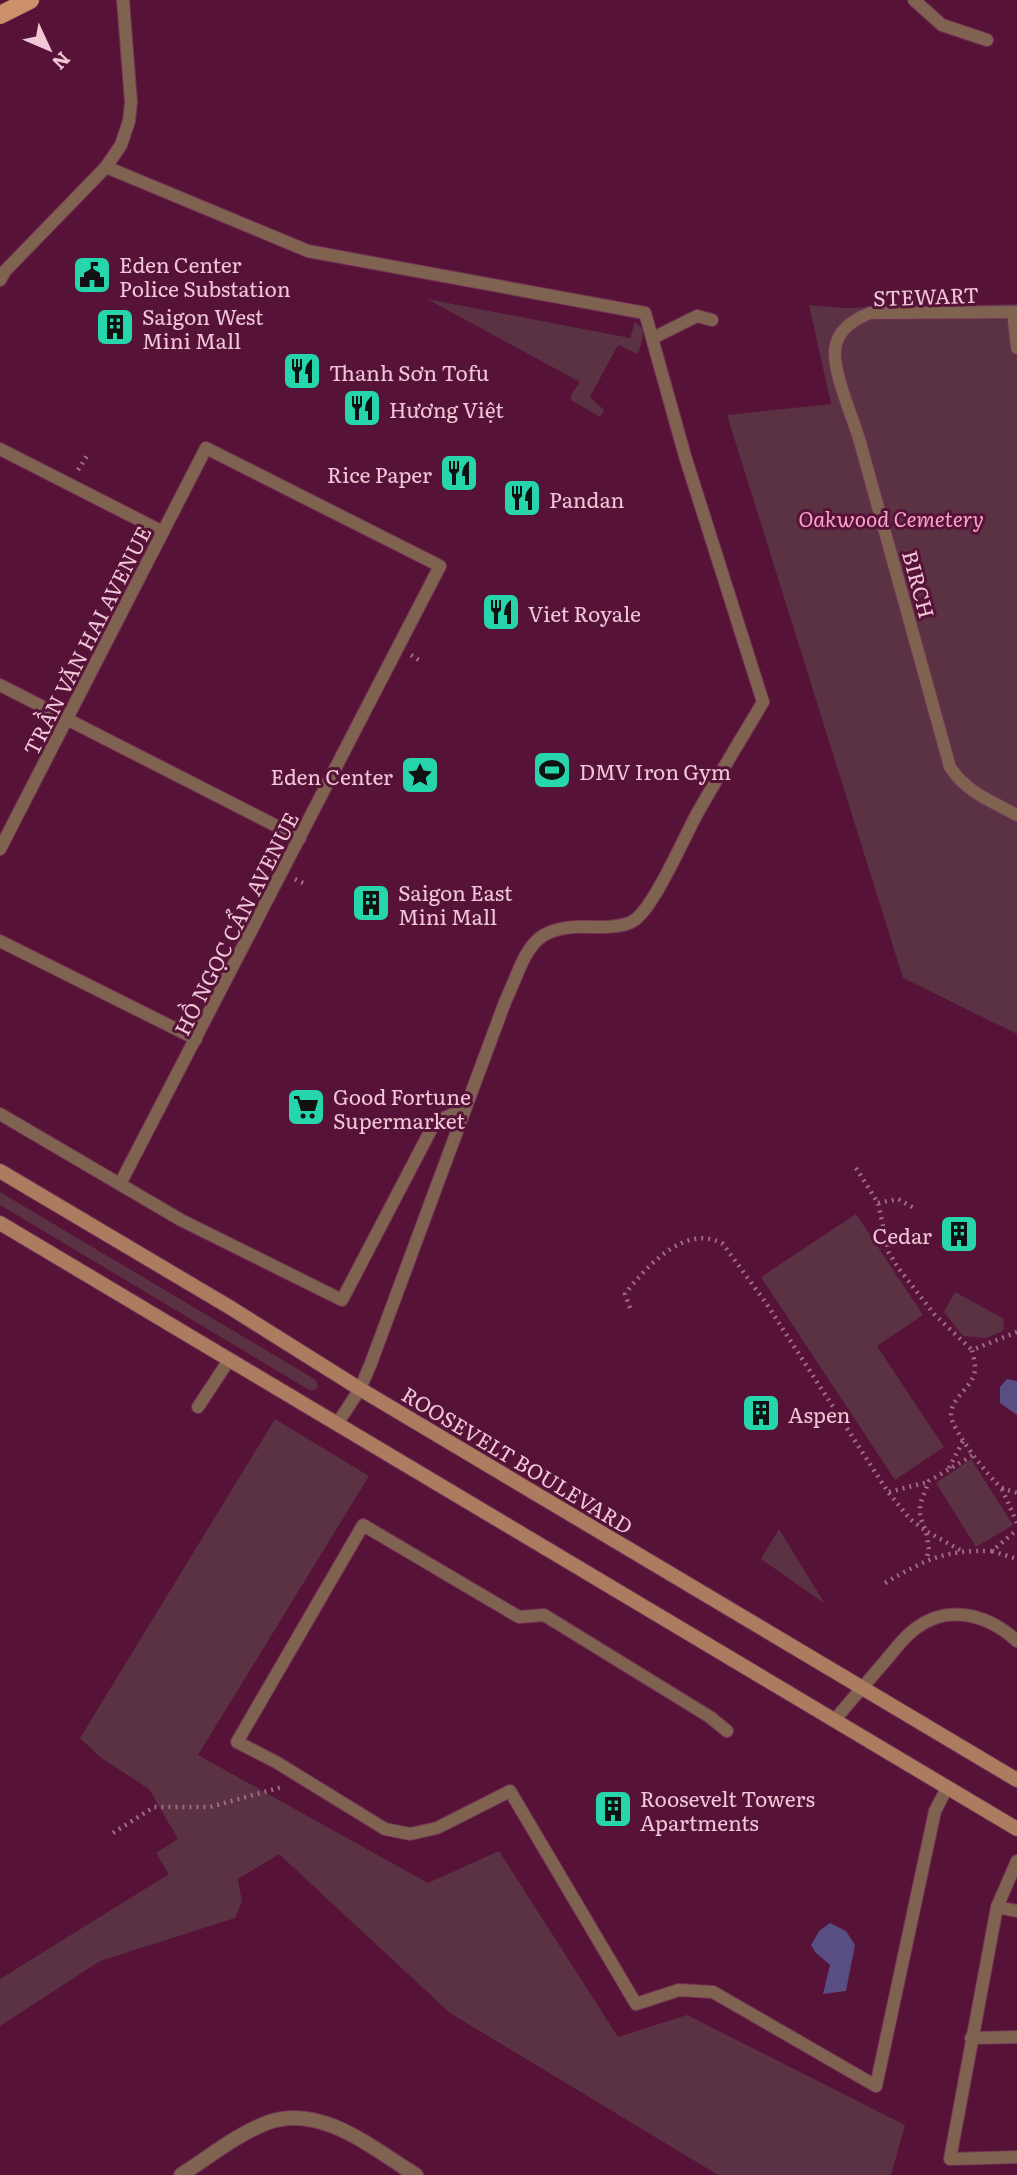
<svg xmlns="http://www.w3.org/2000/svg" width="1017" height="2175" font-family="Literata,serif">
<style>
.green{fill:#5b3144}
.water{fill:#594e83}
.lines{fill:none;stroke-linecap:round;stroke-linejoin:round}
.lane-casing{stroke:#723354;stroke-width:14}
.street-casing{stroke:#723354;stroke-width:16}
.secondary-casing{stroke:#723354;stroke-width:16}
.primary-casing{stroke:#723354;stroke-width:19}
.path{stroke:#a06984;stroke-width:4.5;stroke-dasharray:2 5;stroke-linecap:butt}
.lane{stroke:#806250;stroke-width:12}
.street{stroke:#806250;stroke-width:14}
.secondary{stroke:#ab7c5f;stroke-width:14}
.primary{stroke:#cc906b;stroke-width:18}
.labels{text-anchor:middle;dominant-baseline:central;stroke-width:6;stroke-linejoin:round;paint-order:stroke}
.poi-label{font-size:21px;fill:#f1c7d8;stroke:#561337;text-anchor:start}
.street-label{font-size:21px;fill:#f1c7d8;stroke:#561337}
.park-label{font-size:21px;font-style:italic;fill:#fba2c9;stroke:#561337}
</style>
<rect width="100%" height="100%" fill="#561337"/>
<g class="green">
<path d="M427 299 630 338 635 322 642 328 643 337 638 354 618 345 590 397 604 410 600 417 571 400V395L580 382Z"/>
<path d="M1017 304V1034L903 978 727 415 831 404 809 305 843 308Z"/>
<path d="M0 1192 316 1380 318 1388 311 1391 0 1205Z"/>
<path d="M856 1214 923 1315 877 1346 944 1447 895 1480 761 1277Z"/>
<path d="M955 1292 1004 1319 1003 1331 986 1338 963 1336 944 1312Z"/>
<path d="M275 1419 369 1476 198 1755 428 1883 499 1851 618 2037 687 2015 905 2125 891 2175H718L450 2013 279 1854 238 1879 242 1902 235 1918 100 1961 0 2026V1979L169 1874 156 1853 178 1839 149 1789 100 1757 80 1738Z"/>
<path d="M971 1459 1013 1525 976 1547 936 1483Z"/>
<path d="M779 1529 825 1604 761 1559Z"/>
</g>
<g class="water">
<path d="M1007 1379 1017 1381V1415L1000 1403V1387Z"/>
<path d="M830 1923 846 1931 855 1945 846 1991 823 1994 830 1965 816 1953 811 1945 819 1931Z"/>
</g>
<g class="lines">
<defs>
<g id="lane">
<path d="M914 0 942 25 987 40"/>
<path d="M106 167 308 251 645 313 685 456 763 702C741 739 719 775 698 812 685 835 653 910 633 921 622 928 603 927 591 927 528 924 528 952 505 1002L371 1363 360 1389 337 1424"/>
<path d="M0 280 5 271 106 167 121 145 129 121 131 102 123 0"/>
<path d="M1013 312 1017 348"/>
<path d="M1017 312 870 313C853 320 837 330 835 350 833 374 853 417 860 442 890 550 920 659 950 767 966 792 991 801 1017 815"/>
<path d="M653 338 697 316 712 320"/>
<path d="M0 449 163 532"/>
<path d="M0 685 300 838"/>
<path d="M0 849 206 448 440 566 120 1184"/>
<path d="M0 941 196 1039"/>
<path d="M0 1114 181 1220 342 1300 435 1122 465 1109"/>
<path d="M198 1407 229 1360"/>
<path d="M834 1721C849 1702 865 1685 880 1667 890 1656 899 1643 909 1634 944 1602 986 1613 1017 1641"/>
<path d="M727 1731 710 1717 544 1615 519 1617 363 1525 237 1742 276 1762 385 1829 410 1834 437 1828 510 1791 636 2004 679 1990 713 1992 876 2086 935 1811 947 1788"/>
<path d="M1017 1861 997 1907 950 2159 1017 2157"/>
<path d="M997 1907 1017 1911"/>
<path d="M971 2038 1017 2037"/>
</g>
<path id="street" d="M181 2175C209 2157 237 2134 269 2122 322 2104 373 2149 416 2175"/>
<g id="secondary">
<path d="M0 1171 231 1308 360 1389 1017 1780"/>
<path d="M0 1223 1017 1829"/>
</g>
<path id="primary" d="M0 15 30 0"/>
</defs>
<use href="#lane" class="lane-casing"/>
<use href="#street" class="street-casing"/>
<use href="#secondary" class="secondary-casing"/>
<use href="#primary" class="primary-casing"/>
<g class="path">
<path d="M78 470 87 456"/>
<path d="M411 655 422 662"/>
<path d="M295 879 307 885"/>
<path d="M856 1168 878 1203 889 1253 899 1269 935 1315 972 1350"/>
<path d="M878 1203 898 1199 914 1208"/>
<path d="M630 1308 625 1294C645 1268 686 1222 723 1244L766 1303 888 1492 910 1519 926 1531 929 1550 926 1560"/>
<path d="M1017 1332 972 1350C973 1355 975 1362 975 1367 976 1386 951 1396 951 1415 951 1429 990 1479 1001 1487 1005 1490 1012 1491 1017 1493"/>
<path d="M949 1468 963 1441"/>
<path d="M1002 1489 1017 1523"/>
<path d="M889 1492 928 1482"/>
<path d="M960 1550 926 1531 920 1517V1504L929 1481 973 1455"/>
<path d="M992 1551 1017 1559"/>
<path d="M885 1583C927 1559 943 1550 992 1551L1017 1530"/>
<path d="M113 1833 154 1807H210L282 1787"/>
</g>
<use href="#lane" class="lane"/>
<use href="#street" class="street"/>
<use href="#secondary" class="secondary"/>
<use href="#primary" class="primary"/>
</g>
<defs>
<symbol id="civic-square" viewBox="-11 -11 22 22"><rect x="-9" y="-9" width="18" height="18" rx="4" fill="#27d5ad" stroke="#561337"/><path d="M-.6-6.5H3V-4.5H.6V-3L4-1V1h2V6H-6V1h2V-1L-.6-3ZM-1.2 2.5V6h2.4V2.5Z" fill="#111"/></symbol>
<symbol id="building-square" viewBox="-11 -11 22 22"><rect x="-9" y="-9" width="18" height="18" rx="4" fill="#27d5ad" stroke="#561337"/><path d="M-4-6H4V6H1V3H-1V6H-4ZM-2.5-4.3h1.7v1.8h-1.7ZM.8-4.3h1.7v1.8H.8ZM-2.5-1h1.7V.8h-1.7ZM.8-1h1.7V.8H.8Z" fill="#111"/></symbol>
<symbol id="restaurant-square" viewBox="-11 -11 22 22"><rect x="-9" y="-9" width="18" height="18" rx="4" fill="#27d5ad" stroke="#561337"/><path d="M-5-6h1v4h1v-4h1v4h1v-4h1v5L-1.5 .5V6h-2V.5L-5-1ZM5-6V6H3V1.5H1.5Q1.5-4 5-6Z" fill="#111"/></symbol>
<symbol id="stadium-square" viewBox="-11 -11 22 22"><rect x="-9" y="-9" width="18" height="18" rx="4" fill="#27d5ad" stroke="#561337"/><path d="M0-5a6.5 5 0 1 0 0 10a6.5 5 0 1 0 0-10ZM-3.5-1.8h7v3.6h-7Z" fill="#111"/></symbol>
<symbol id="sight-square" viewBox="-11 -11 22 22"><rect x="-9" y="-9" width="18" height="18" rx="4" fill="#27d5ad" stroke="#561337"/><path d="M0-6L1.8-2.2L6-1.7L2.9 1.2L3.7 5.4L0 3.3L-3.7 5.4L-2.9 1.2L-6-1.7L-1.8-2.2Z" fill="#111"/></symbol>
<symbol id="supermarket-square" viewBox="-11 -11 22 22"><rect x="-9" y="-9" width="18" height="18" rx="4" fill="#27d5ad" stroke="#561337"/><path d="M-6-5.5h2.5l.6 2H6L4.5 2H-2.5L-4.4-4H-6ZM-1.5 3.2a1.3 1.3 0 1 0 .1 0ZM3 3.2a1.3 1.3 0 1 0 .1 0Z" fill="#111"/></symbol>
</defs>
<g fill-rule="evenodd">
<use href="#civic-square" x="70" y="253" width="44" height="44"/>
<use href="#building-square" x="93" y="305" width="44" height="44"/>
<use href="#restaurant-square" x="280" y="349" width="44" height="44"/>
<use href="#restaurant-square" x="340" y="386" width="44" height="44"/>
<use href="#restaurant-square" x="437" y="451" width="44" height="44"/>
<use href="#restaurant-square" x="500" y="476" width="44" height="44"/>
<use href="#restaurant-square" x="479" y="590" width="44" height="44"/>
<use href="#stadium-square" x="530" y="748" width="44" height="44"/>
<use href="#sight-square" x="398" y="753" width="44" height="44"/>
<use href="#building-square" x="349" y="881" width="44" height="44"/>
<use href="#supermarket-square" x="284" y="1085" width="44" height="44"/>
<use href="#building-square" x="937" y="1212" width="44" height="44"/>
<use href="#building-square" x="739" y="1391" width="44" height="44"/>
<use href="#building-square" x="591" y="1787" width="44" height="44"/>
</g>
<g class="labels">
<g class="poi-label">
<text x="119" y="263">Eden Center<tspan x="119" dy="24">Police Substation</tspan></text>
<text x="142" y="315">Saigon West<tspan x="142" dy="24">Mini Mall</tspan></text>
<text x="329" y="371">Thanh Sơn Tofu</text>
<text x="389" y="408">Hương Việt</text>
<text x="432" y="473" text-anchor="end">Rice Paper</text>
<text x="549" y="498">Pandan</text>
<text x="528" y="612">Viet Royale</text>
<text x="579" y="770">DMV Iron Gym</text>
<text x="393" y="775" text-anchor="end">Eden Center</text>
<text x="398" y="891">Saigon East<tspan x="398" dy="24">Mini Mall</tspan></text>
<text x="333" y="1095">Good Fortune<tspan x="333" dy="24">Supermarket</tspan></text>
<text x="932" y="1234" text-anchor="end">Cedar</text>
<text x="788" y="1413">Aspen</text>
<text x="640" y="1797">Roosevelt Towers<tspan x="640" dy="24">Apartments</tspan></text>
</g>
<g class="street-label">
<text transform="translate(926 295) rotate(-2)">STEWART</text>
<text transform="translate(920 584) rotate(75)">BIRCH</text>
<text transform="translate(86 640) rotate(-63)">TRẦN VĂN HAI AVENUE</text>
<text transform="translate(235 923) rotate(-63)">HỒ NGỌC CẨN AVENUE</text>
<text transform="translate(518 1459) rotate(31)">ROOSEVELT BOULEVARD</text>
</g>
<g class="park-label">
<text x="891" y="517">Oakwood Cemetery</text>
</g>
</g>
<g transform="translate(49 49) rotate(134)" stroke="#561337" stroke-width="5" paint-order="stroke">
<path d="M0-5L12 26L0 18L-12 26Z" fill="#f1c7d8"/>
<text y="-10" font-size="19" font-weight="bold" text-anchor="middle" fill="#f1c7d8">N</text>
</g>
</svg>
